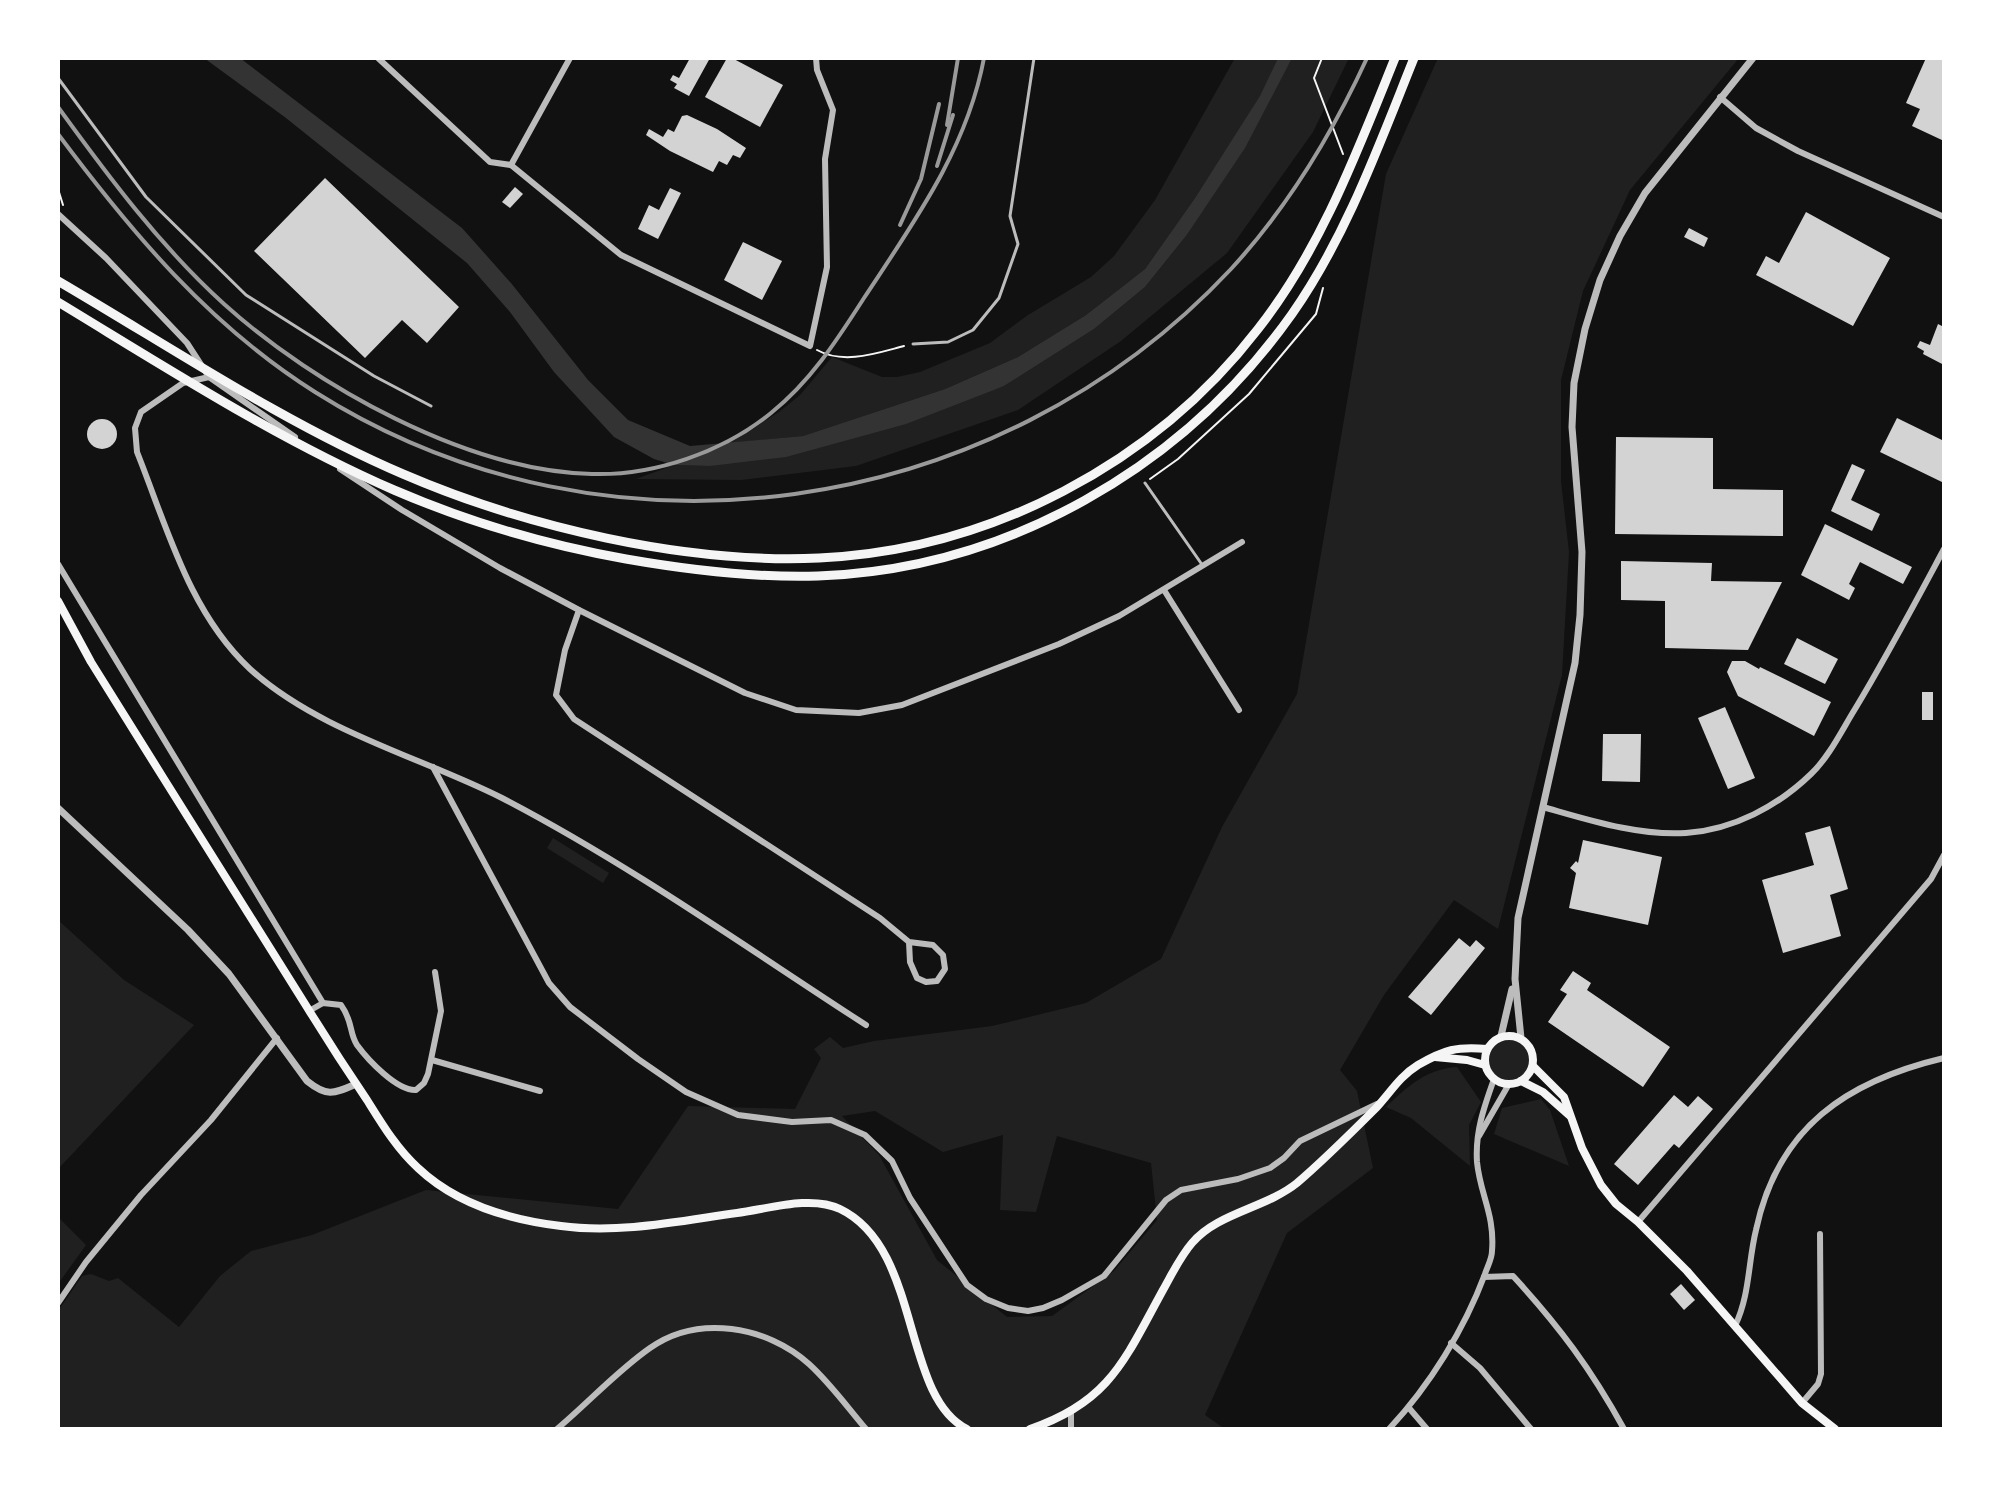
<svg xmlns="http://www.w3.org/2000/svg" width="2002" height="1487" font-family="Helvetica,sans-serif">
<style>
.green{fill:#202020;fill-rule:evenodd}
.water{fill:#333}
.building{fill:#d3d3d3}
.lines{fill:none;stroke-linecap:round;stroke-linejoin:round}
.path{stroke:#f5f5f5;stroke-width:2}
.service{stroke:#bcbcbc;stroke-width:3}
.minor{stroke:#bcbcbc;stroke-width:6}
.tertiary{stroke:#bcbcbc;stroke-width:7}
.secondary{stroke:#f5f5f5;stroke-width:8}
.trunk{stroke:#f5f5f5;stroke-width:9}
.rail{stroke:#9a9a9a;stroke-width:4}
</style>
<rect width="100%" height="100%" fill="#111"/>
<g class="green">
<path d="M1235 58H1278L1261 96 1195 198 1145 269 1086 315 1018 357 945 389 803 436 730 443 779 412 800 395 832 357 882 377H897L920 372 990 343 1028 315 1091 277 1114 256 1155 200Z"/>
<path d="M1292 58H1349L1313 132 1227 253 1121 341 1018 410 856 466 741 480 636 479 674 465 710 466 1004 386 1094 329 1145 287 1186 236Z"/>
<path d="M1438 58H1739L1630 190 1583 291 1561 380V481L1569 552 1562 675 1498 929 1454 900 1384 995 1340 1070 1357 1091 1373 1168 1287 1233 1205 1415 1225 1429H58V1311L82 1276 91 1274 109 1281 118 1278 179 1327 220 1276 251 1251 312 1235 426 1190 618 1209 688 1106 795 1109 821 1058 814 1049 830 1037 843 1048 874 1041 992 1026 1086 1003 1161 959 1222 827 1297 694 1386 174ZM875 1111 943 1152 1003 1135 1000 1210 1036 1212 1057 1136 1151 1163 1157 1220 1114 1271 1052 1316 1007 1317 937 1260 879 1155 842 1116Z"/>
<path d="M553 838 609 873 603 883 547 848Z"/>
<path d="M58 920 124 980 194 1025 58 1169Z"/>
<circle cx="1509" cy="1060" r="24"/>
<path d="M1457 1067 1481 1102 1469 1125 1470 1166 1411 1118 1386 1107C1408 1086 1426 1069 1457 1067Z"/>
<path d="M1541 1099 1550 1110 1569 1166 1494 1134 1502 1108Z"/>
<path d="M58 1217 86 1245 58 1284Z"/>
</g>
<path class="water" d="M204 58H240L462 228 511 283 588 380 628 420 690 446 803 436 945 389 1018 357 1086 315 1145 269 1195 198 1260 96 1278 58H1292L1245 148 1186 236 1145 287 1094 329 1004 386 906 424 786 457 710 466 674 465 654 459 614 437 554 372 510 312 467 263 286 118Z"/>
<g class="building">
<path d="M690 58H710L689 96 674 88 677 84 670 80 673 75 679 78Z"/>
<path d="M727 58H732L783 85 760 127 705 97Z"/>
<path d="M1926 58H1944V141L1912 126 1920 109 1906 103Z"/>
<path d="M687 115 717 129 746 148 740 158 733 155 727 165 719 161 713 172 670 151 646 135 649 129 663 137 668 129 674 132 682 116Z"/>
<path d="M325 178 459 307 427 343 402 320 365 358 254 251Z"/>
<path d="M515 187 523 194 510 208 502 202Z"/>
<path d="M670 188 681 193 658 239 638 229 649 205 659 210Z"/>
<path d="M1806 212 1890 258 1853 326 1756 275 1766 256 1779 263Z"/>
<path d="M1689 228 1708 238 1704 247 1684 237Z"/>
<path d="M743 242 782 261 762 300 724 280Z"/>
<path d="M1938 324 1944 327V365L1923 354 1924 351 1917 347 1920 341 1930 345Z"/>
<path d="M1897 418 1944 441V483L1880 452Z"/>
<circle cx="102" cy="434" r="15"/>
<path d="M1616 437 1713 438V489L1783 490V536L1615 534Z"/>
<path d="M1852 464 1865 470 1851 500 1880 514 1872 531 1831 511Z"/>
<path d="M1825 524 1912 567 1903 584 1860 562 1849 584 1855 588 1849 600 1801 575Z"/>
<path d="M1621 561 1712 563 1711 581 1782 582 1748 650 1665 648V601L1621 600Z"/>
<path d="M1797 638 1838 659 1825 684 1784 664Z"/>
<path d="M1732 661H1745L1759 669 1760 667 1831 702 1814 736 1738 696 1727 672Z"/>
<rect x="1922" y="692" width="11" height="28"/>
<path d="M1725 707 1755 778 1728 789 1698 718Z"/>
<path d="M1603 734H1641L1640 782 1602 781Z"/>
<path d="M1830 826 1848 889 1830 895 1841 936 1783 953 1762 880 1814 865 1805 833Z"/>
<path d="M1583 840 1662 857 1648 925 1569 908 1576 873 1570 868 1576 861 1578 863Z"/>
<path d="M1459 938 1470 947 1476 940 1485 948 1431 1015 1408 997Z"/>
<path d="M1573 971 1591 983 1587 990 1670 1047 1643 1087 1548 1022 1567 994 1560 990Z"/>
<path d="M1674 1095 1688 1107 1698 1096 1713 1109 1679 1148 1674 1144 1638 1185 1614 1164Z"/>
<path d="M1681 1284 1695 1300 1684 1310 1670 1294Z"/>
</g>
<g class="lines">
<g class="path">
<path d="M1322 58 1314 78 1343 154"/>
<path d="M58 189 63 205"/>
<path d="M817 350C844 365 877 353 904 346"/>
<path d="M1150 479 1178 459 1249 394 1316 314 1323 288"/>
</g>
<g class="service">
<path d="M58 78 146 197 246 295 374 376 431 406"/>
<path d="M913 344 948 342 973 330 999 298 1018 244 1010 216 1034 58"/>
<path d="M1145 483 1203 566"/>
</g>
<g class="minor">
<path d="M378 58 490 162 511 165 621 255 810 346 827 267 825 159 833 110 817 70 816 58"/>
<path d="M1720 97 1756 128 1798 151 1944 217"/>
<path d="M511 165 570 58"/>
<path d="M58 214 106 258 187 343 209 377 295 437"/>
<path d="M209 377 183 383 141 412 135 428 137 452C167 527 189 612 250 669 318 731 421 757 502 798 629 864 747 948 866 1025"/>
<path d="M340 469 402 510 500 568 579 610 745 693 796 710 859 713 902 705 1059 644 1119 616 1242 542"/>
<path d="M58 564 323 1003"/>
<path d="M1164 590 1239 710"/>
<path d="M579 610 565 650 556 695 574 719 880 918 909 942 933 945 943 955 945 969 937 981 926 982 917 978 910 962 909 942"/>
<path d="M433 767 549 983 570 1007 638 1059 686 1092 738 1115 792 1122 831 1120 865 1135 892 1161 910 1198 967 1285 986 1299 1008 1308 1028 1311 1043 1308 1062 1300 1104 1276 1166 1200 1181 1190 1238 1179 1270 1168 1284 1158 1300 1141 1377 1104"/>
<path d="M1543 807C1589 820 1638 836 1686 833 1733 830 1778 806 1811 774 1829 757 1842 730 1855 709 1887 656 1915 603 1944 549"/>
<path d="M309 1011 323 1003 341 1005C353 1021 349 1033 357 1045 368 1060 397 1091 416 1090L424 1083 428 1074 441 1011 435 972"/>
<path d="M432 1060 540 1091"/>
<path d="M1479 1136 1509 1084"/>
<path d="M1638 1222 1931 879 1944 855"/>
<path d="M1484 1277 1513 1276C1559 1326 1591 1369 1624 1429"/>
<path d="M58 1303 86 1262 141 1195 211 1120 277 1038"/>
<path d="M1735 1326C1750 1295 1748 1262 1756 1230 1778 1127 1847 1081 1944 1058"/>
<path d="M1451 1343 1480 1368 1531 1429"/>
<path d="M1802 1403 1818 1384 1821 1374 1820 1234"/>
<path d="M1409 1408 1427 1429"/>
<path d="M1071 1413V1429"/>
<path d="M557 1429C588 1403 617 1371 650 1348 698 1314 767 1326 809 1364 830 1383 848 1408 866 1429"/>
<path d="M1389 1429C1430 1385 1464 1330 1485 1274 1487 1267 1492 1259 1492 1251 1495 1215 1480 1194 1477 1162 1475 1132 1484 1107 1494 1079"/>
</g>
<g class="tertiary">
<path d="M58 808 188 930 229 974 307 1081C327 1097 333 1094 356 1084"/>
<path d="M1501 1036 1512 989"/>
<path d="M1521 1038 1515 979 1518 918 1575 663 1580 615 1582 552 1572 427 1574 383 1585 329 1600 280 1620 236 1645 193 1753 58"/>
</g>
<g class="secondary">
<path d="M58 601 91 662C163 777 234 892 307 1007 326 1038 346 1069 367 1100 382 1124 397 1149 418 1168 456 1204 511 1220 561 1226 619 1234 680 1221 737 1213 768 1209 811 1195 840 1209 922 1248 901 1396 967 1429"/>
<circle cx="1509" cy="1060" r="24"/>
<path d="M1435 1057 1467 1060 1485 1065"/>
<path d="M1533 1066 1564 1097 1582 1148 1601 1185 1616 1204 1638 1222 1687 1271 1802 1403 1835 1429"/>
<path d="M1521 1081 1543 1092 1569 1115"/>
<path d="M1030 1429C1110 1402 1125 1359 1163 1290 1172 1274 1180 1257 1192 1243 1217 1213 1266 1208 1297 1183 1324 1160 1351 1133 1376 1108 1390 1093 1400 1076 1418 1065 1444 1050 1457 1046 1487 1049"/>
</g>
<g class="trunk">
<path d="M58 281C171 347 282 422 403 474 526 527 684 564 819 558 990 550 1154 464 1258 329 1321 249 1357 152 1395 58"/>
<path d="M58 302C167 368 277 439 394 490 468 522 547 545 626 559 689 570 754 578 818 576 1007 569 1183 468 1292 314 1346 237 1379 145 1414 58"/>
</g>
<g class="rail">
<path d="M58 107C108 176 160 246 224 304 315 386 467 471 592 474 654 476 723 452 771 413 811 381 837 340 864 298 914 222 967 149 984 58"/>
<path d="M947 125 958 58"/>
<path d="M58 134C132 233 210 326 315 392 608 577 996 520 1231 269 1288 207 1332 134 1367 58"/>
<path d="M937 166 953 115"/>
<path d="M900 225 921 179 939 104"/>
</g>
</g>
<rect width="2002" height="1487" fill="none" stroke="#ffffff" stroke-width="120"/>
</svg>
